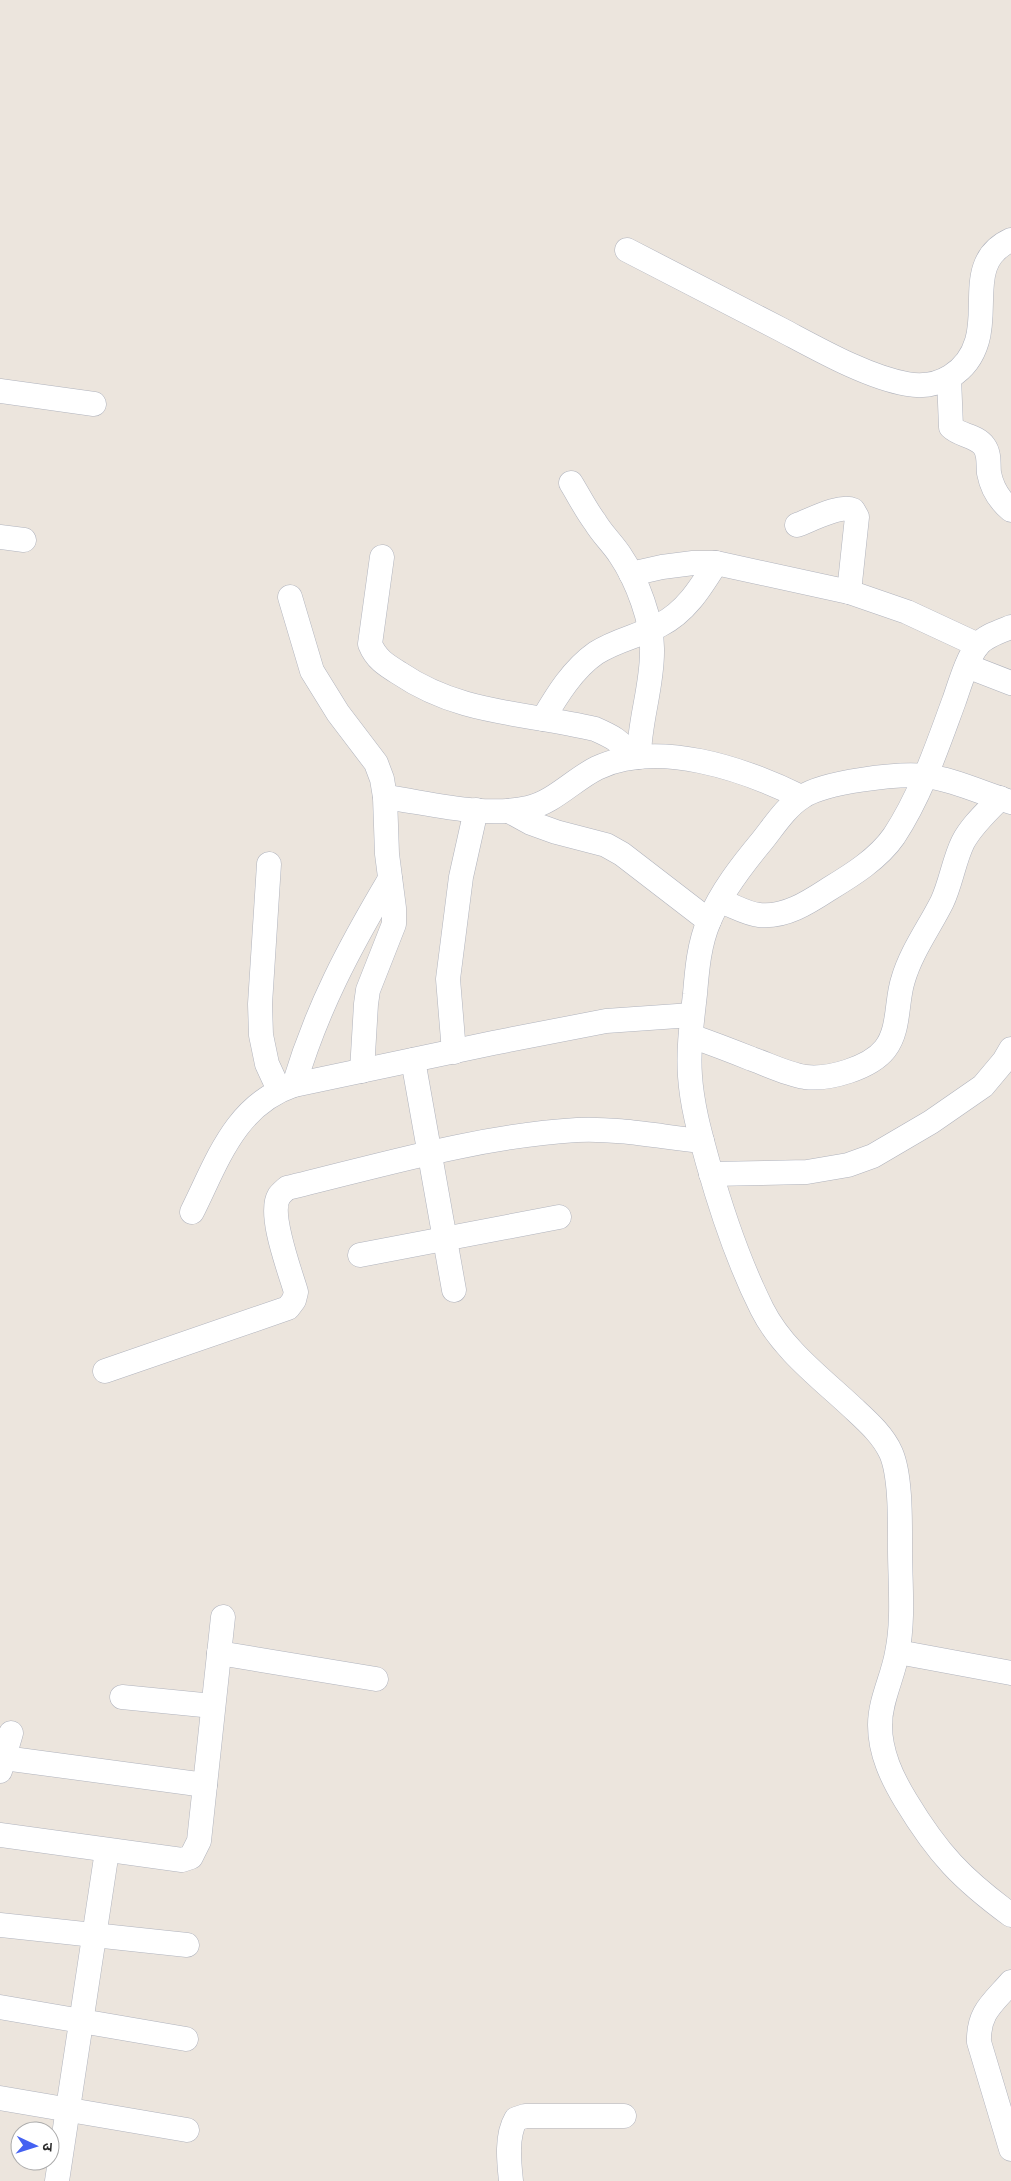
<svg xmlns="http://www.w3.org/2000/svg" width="1011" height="2181" font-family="Commissioner,'Noto Sans Devanagari',sans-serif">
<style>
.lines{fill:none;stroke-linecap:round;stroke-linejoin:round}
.minor-casing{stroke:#b0b3bd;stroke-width:25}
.minor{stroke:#fff;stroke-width:24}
</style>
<rect width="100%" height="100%" fill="#ece5dd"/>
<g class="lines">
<defs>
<g id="minor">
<path d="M627 250C678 276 730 303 782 330 818 349 867 377 907 384 939 390 968 372 977 341 988 305 967 260 1011 240"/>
<path d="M949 378 951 427C960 436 976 435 984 446 990 454 988 464 989 473 992 489 999 500 1011 510"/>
<path d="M0 391 94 404"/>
<path d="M571 483C579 496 586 510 595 522 602 534 613 544 620 555 637 580 653 622 652 652 652 688 639 722 639 757"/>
<path d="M797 525C811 520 840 504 853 510L857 517 849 592"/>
<path d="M0 537 24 540"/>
<path d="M382 557 370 644C376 659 386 665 399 673 461 715 524 712 595 729 611 736 622 741 631 757"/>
<path d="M631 574 662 567 693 563H716L849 592 907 612 978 645"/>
<path d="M290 597 312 671 338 713 376 763 382 779 385 797 387 854 394 908V924L368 990 366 1004 362 1071"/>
<path d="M967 666 1011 683"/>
<path d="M543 719C557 695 573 669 596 653 616 640 639 636 660 625 686 612 701 587 716 563"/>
<path d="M385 797C429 803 484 818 528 808 554 802 573 780 597 768 658 739 744 769 801 797"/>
<path d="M1011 802C984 794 953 779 925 776 898 773 824 782 802 797 786 807 774 826 762 841 742 865 721 892 709 921 699 944 697 970 695 994 692 1021 688 1049 690 1076 692 1106 700 1134 708 1163 722 1213 739 1263 762 1309 782 1349 821 1378 853 1408 867 1421 883 1435 891 1453 901 1476 900 1523 900 1549 900 1582 904 1620 897 1653 893 1677 880 1700 880 1725 880 1753 892 1778 906 1801 938 1854 962 1879 1011 1915"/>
<path d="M509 811 531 823 556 832 606 845 622 854 709 921"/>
<path d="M269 864 260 1004 261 1035 267 1064 279 1090"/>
<path d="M720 901C732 905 747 914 759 915 785 918 809 902 829 889 852 875 878 859 894 836 921 795 937 747 954 701 959 687 968 656 978 645 985 636 1001 631 1011 627"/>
<path d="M691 1036C711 1043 732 1051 752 1059 769 1065 787 1074 805 1077 829 1080 870 1068 885 1049 900 1030 896 1001 903 980 911 952 929 928 942 902 951 883 954 860 963 842 972 825 987 812 1000 798"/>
<path d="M454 1052 448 979 461 877 476 810"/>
<path d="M413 1060 454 1290"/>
<path d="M294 1085C317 1008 349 948 390 879"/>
<path d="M711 1174 807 1172 848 1165 873 1156 931 1122 983 1086 1004 1061 1011 1049"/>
<path d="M192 1212C218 1160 235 1105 294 1085L493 1043 606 1021 692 1015"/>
<path d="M360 1255 559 1217"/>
<path d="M105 1371 288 1308 294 1300 296 1292C290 1271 268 1214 279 1196 281 1193 285 1190 287 1188 382 1165 479 1136 577 1130 618 1128 662 1137 702 1141"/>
<path d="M898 1652 1011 1673"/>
<path d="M219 1653 376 1679"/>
<path d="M122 1697 213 1706"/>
<path d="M4 1758 205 1785"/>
<path d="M0 1771 11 1733"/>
<path d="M0 1835 182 1860 191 1857 199 1841 223 1617"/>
<path d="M0 1925 187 1945"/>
<path d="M1011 1982C993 2003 978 2012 979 2042L1011 2149"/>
<path d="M0 2007 186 2039"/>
<path d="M0 2098 187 2130"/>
<path d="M57 2181 107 1851"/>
<path d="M511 2181C509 2162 506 2136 516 2119L525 2116H624"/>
</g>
</defs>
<use href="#minor" class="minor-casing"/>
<use href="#minor" class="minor"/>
</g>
<g transform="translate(35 2146) rotate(94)"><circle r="24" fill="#ffffff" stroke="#aaaaaa"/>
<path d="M0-4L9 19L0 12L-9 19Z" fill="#4461f2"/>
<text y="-8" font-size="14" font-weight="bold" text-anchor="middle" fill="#2a2a2a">उ</text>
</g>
</svg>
